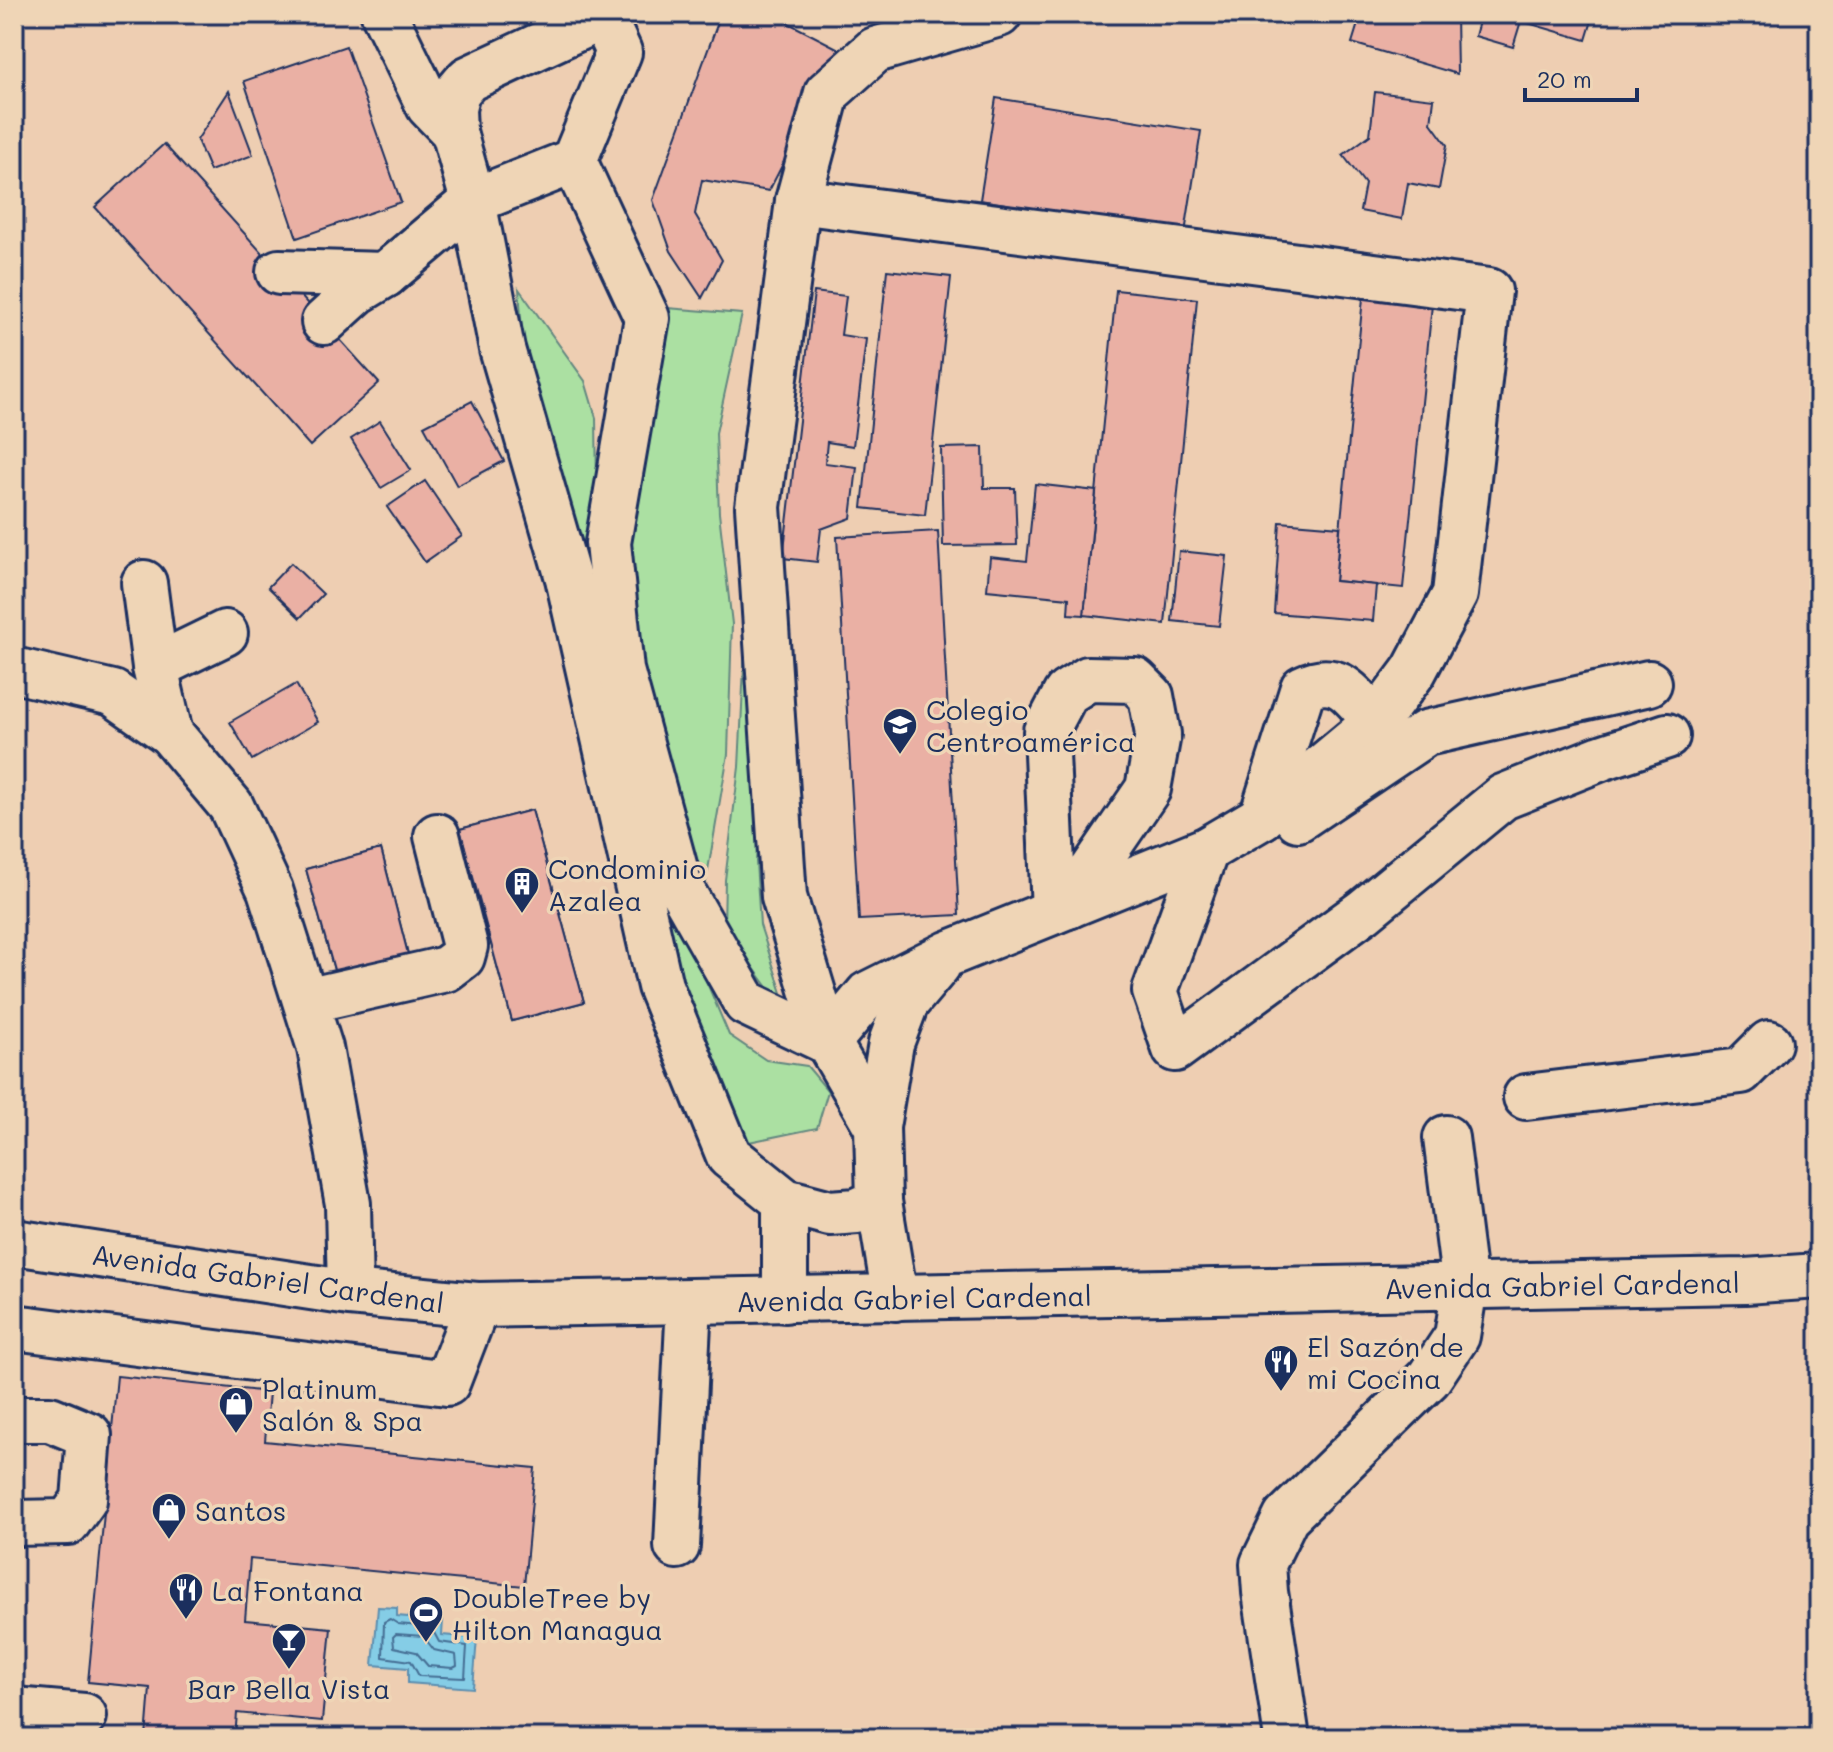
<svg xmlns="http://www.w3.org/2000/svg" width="1833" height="1752" font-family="Mali,sans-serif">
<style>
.green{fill:#abe0a2;stroke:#638880;stroke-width:2}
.water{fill:#85cde6;stroke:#5b8eb0;stroke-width:2}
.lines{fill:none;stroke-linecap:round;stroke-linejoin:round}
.shore{stroke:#456e94;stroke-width:2}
.building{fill:#eab0a4;stroke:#1b2f5e;stroke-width:2}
.minor-casing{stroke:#1b2f5e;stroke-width:50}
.minor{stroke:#efd5b6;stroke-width:44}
.labels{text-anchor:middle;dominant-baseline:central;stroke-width:7;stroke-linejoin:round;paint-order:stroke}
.poi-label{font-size:28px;fill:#1b2f5e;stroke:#efd5b6;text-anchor:start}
.street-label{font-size:28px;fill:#1b2f5e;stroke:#efd5b6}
</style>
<rect width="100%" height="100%" fill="#eeceb2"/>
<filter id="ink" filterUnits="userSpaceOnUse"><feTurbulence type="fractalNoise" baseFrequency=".0125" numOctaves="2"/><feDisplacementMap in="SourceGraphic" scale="16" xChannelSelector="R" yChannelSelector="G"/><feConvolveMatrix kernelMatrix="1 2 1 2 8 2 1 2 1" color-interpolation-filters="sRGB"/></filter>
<g filter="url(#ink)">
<g class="green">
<path d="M519 289 585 381 596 418 597 489 677 912 729 1035 766 1060 807 1066 828 1091 817 1128 739 1144 675 982 524 360Z"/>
<path d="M667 308 742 314 716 433 719 513 732 624 728 754 703 899 634 665 627 522 639 420Z"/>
<path d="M745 646 760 706 761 776 756 862 760 925 783 996 773 994 724 928 725 880 739 767Z"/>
</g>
<path class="water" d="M378 1607 397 1608V1616L443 1620 442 1635 477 1638 473 1688 408 1683V1668L373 1665Z"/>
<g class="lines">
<g class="shore">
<path d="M390 1619 398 1624 431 1627 439 1642 467 1646 465 1678 419 1676 411 1661 383 1657 384 1622Z"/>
<path d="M396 1634 423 1636 434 1650 456 1655 457 1666 453 1668 428 1666 416 1652 394 1647 393 1637Z"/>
</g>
</g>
<g class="building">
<path d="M721 14H771L841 50 769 191 702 180 695 214 722 260 702 298 671 251 653 200Z"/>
<path d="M1361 14H1456L1457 74 1352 43Z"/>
<path d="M1481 14H1594L1586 40 1521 21 1513 47 1475 36Z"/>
<path d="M346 46 401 202 297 238 244 81Z"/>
<path d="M229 91 253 155 210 171 197 140Z"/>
<path d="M1375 92 1434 99 1431 123 1447 145 1439 189 1408 183 1402 219 1360 211 1365 184 1343 155 1370 135Z"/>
<path d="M996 98 1201 131 1185 233 980 200Z"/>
<path d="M164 144 379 383 310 446 95 207Z"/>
<path d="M887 270 951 277 925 515 862 508Z"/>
<path d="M1364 288 1433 295 1403 588 1335 581Z"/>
<path d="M1116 290 1197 299 1165 624 1084 615Z"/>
<path d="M814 292 846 296 841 335 866 339 853 446 827 442 825 463 857 467 851 518 821 529 817 562 783 558Z"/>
<path d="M472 401 504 461 457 486 424 426Z"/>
<path d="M380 421 411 470 381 488 351 439Z"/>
<path d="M983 447 984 488H1015L1017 545 943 546 941 448Z"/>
<path d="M425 481 462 536 425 562 387 507Z"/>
<path d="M1035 484 1096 491 1084 615 1068 614 1069 598 987 590 990 557 1027 561Z"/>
<path d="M1280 522 1340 527 1335 581 1376 585 1373 621 1274 613Z"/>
<path d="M938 531 959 915 859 920 837 537Z"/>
<path d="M1179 551 1227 556 1219 626 1172 621Z"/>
<path d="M291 563 323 594 300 618 268 587Z"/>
<path d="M296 684 318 722 252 760 230 722Z"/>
<path d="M532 810 584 1002 512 1021 460 829Z"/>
<path d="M532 810 584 1002 512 1021 460 829Z"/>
<path d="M381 849 410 962 336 977 306 869Z"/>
<path d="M381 849 410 962 336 977 306 869Z"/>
<path d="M117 1376 269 1392 265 1441 535 1468 524 1586 250 1559 245 1620 331 1628 322 1721 237 1713 235 1738H146L150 1688 88 1682Z"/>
</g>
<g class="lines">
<defs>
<g id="minor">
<path d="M384 14 429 106 454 132"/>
<path d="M608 14 468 79 457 92 453 109 454 132 473 201 502 349 568 578 660 986 729 1156 785 1201 830 1213 857 1211 879 1201 877 1127 828 1042 784 897 758 507 798 201 827 93 875 50 999 14"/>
<path d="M574 161 647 318 608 543 621 670 680 887 746 1003 828 1042"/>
<path d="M798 201 1489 291 1455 594 1414 671 1376 722 1262 817 1206 850 948 954 868 994 828 1042"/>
<path d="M279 272 385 275"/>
<path d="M324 322 357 292 385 275 473 201 574 161 619 52 603 17"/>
<path d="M144 583 155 667 170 733"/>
<path d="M155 667 225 633"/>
<path d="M14 670 113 693 170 733 231 806 270 890 320 1048 348 1204 350 1293"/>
<path d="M1262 817 1303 688C1340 670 1353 697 1376 722"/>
<path d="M1298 819 1426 733 1649 683"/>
<path d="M1206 850 1155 991 1175 1049 1364 911 1503 797 1601 758 1667 736"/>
<path d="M1054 911 1046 731 1066 693 1088 679 1135 680 1151 696 1158 734 1148 789 1068 906"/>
<path d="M306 1001 446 969 462 957 465 946 437 836"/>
<path d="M1526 1097 1741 1071 1769 1043"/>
<path d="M877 1127 891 1043 906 1003 938 965"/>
<path d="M879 1201 895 1298"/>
<path d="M14 1242 350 1293 477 1305 1745 1281 1819 1276"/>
<path d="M785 1300V1201"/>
<path d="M14 1327 447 1383 477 1305"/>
<path d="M14 1419H50L89 1435 84 1500 68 1522 14 1523"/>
<path d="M677 1546 689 1302"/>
<path d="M14 1710 84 1716"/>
<path d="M1287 1738 1265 1592 1263 1564 1286 1517 1429 1378 1457 1336 1465 1287 1446 1138"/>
</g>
</defs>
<use href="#minor" class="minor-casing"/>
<use href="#minor" class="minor"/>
</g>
</g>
<defs>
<symbol id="school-pin" viewBox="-11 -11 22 30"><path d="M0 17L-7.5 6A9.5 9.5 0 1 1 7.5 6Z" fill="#1b2f5e" stroke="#efd5b6"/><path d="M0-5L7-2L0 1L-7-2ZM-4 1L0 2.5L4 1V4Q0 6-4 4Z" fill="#fff"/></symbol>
<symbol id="building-pin" viewBox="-11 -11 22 30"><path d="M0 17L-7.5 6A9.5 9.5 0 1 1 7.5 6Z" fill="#1b2f5e" stroke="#efd5b6"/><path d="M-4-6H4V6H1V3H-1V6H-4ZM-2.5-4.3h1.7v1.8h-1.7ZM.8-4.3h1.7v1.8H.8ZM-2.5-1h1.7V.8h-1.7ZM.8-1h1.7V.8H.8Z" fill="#fff"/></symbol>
<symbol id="restaurant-pin" viewBox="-11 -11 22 30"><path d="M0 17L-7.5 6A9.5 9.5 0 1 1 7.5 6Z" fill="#1b2f5e" stroke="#efd5b6"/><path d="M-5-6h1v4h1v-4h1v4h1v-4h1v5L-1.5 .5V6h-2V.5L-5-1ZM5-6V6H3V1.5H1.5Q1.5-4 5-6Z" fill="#fff"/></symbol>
<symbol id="shop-pin" viewBox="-11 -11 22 30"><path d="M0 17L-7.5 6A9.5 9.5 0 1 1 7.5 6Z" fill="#1b2f5e" stroke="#efd5b6"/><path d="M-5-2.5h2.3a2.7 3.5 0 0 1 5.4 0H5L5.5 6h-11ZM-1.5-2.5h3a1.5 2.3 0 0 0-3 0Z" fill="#fff"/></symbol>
<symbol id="stadium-pin" viewBox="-11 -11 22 30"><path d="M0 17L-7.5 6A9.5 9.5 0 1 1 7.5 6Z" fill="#1b2f5e" stroke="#efd5b6"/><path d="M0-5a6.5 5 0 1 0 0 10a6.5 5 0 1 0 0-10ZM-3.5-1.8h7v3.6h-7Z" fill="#fff"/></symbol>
<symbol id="bar-pin" viewBox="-11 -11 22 30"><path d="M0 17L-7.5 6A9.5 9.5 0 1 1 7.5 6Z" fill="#1b2f5e" stroke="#efd5b6"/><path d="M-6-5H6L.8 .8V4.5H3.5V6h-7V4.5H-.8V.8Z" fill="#fff"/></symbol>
</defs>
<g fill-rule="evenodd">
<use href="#school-pin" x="880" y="705" width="40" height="54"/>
<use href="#building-pin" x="502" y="864" width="40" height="54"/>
<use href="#restaurant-pin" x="1261" y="1342" width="40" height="54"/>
<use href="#shop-pin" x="216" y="1384" width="40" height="54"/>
<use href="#shop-pin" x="149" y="1490" width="40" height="54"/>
<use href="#restaurant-pin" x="166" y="1570" width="40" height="54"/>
<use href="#stadium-pin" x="406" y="1593" width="40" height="54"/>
<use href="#bar-pin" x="269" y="1620" width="40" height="54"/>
</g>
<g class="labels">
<g class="poi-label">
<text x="926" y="709">Colegio<tspan x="926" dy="32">Centroamérica</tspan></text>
<text x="548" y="868">Condominio<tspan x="548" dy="32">Azalea</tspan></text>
<text x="1307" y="1346">El Sazón de<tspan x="1307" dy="32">mi Cocina</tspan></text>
<text x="262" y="1388">Platinum<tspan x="262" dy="32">Salón &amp; Spa</tspan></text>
<text x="195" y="1510">Santos</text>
<text x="212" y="1590">La Fontana</text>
<text x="452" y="1597">DoubleTree by<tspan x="452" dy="32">Hilton Managua</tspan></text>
<text x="289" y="1688" text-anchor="middle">Bar Bella Vista</text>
</g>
<g class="street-label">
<text transform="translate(268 1278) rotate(8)">Avenida Gabriel Cardenal</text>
<text transform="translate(1562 1285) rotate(-1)">Avenida Gabriel Cardenal</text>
<text transform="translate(914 1298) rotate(-1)">Avenida Gabriel Cardenal</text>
</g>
</g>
<rect width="1833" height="1752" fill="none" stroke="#efd5b6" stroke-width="48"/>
<rect x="24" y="24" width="1785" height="1704" fill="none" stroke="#1b2f5e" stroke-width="3" filter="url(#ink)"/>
<path d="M1525 88v12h112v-12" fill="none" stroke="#1b2f5e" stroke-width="4"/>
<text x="1537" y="88" font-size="24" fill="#1b2f5e" stroke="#efd5b6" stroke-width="6" paint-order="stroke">20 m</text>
</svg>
